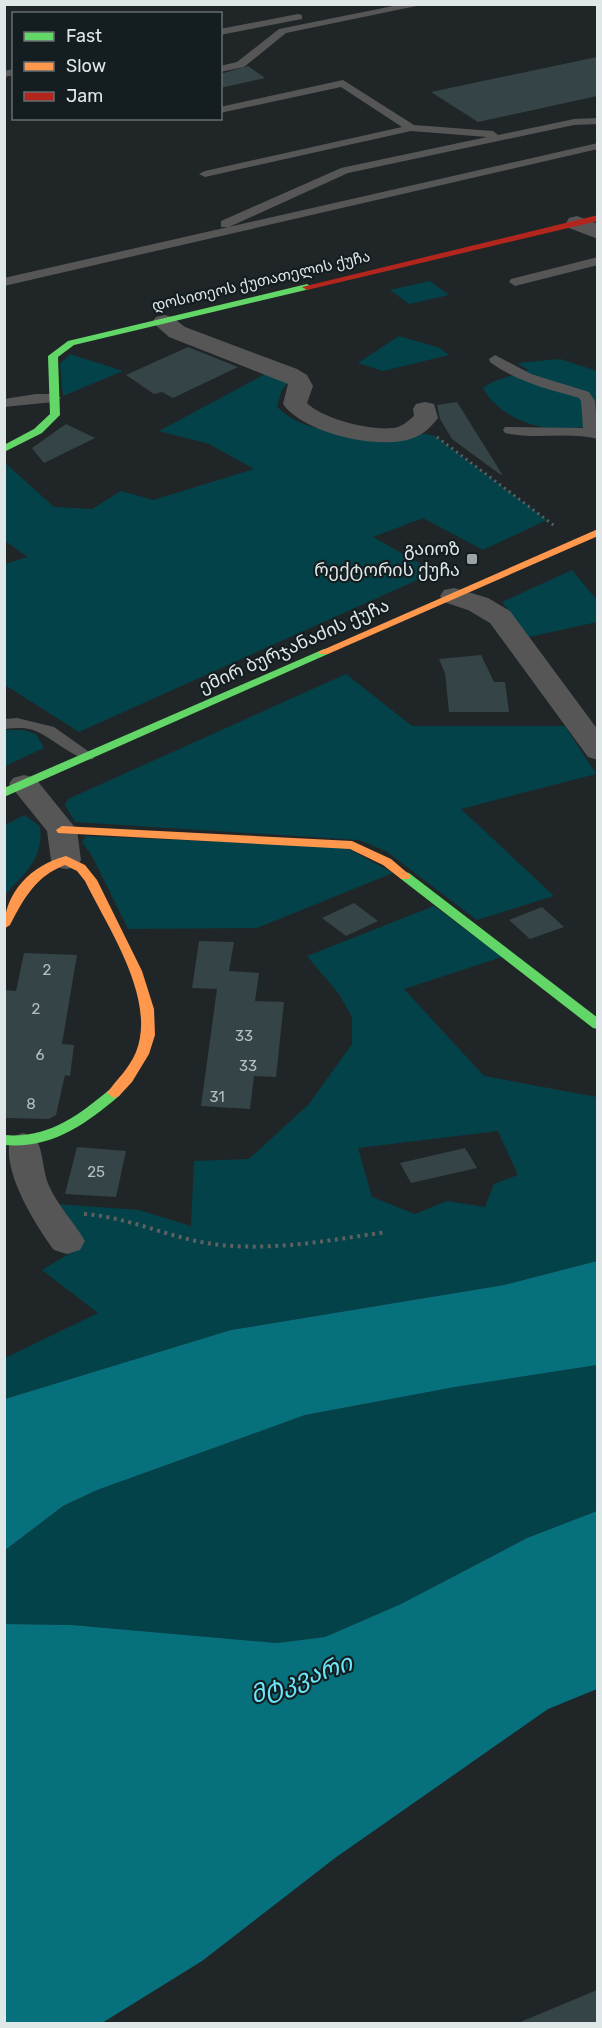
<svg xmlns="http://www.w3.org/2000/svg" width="602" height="2028" font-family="Rubik,'Noto Sans Georgian',sans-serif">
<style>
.green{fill:#04424a;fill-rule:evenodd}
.water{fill:#07707d}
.building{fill:#354446}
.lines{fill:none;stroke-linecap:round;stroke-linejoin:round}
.path-far1{stroke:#5f6060;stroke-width:3;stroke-dasharray:2 4;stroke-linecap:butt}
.path{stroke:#5f6060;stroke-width:4;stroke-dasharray:3 4.5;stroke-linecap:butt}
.lane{fill:#565657;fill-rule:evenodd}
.street{fill:#565657;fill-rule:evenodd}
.fast{fill:#63d668;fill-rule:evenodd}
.slow{fill:#ff974d;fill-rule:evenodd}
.jam{fill:#b3261e;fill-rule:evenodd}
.poi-dot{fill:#9da3a4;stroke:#141e20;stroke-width:2}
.labels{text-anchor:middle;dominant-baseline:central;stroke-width:4.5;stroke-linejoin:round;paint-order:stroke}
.far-street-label{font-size:15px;fill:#e0e7e8;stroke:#141e20}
.number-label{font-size:15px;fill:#b5bec0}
.poi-label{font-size:18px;fill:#e0e7e8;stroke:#141e20;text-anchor:end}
.street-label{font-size:18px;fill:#e0e7e8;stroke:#141e20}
.near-water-label{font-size:24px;font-style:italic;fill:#6be7fa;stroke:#141e20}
</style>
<rect width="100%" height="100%" fill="#202627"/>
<g class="green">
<path d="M430 281 449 295 409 304 390 290Z"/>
<path d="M399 336 440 348 449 355 383 371 358 363Z"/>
<path d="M70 354 123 371 63 396 60 364Z"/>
<path d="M560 359 597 371V425C585 426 572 429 560 429 530 428 497 414 483 388L492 382 528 370 517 363Z"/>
<path d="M271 371 288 382 281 392 277 407C313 442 379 434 426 434L435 436 547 520 483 550 423 518 373 537 435 572 79 732 5 685V564L28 557 5 541 4 462 54 507 92 509 121 491 153 500 254 469 209 444 159 431Z"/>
<path d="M572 570 597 600V622L529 637 502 602Z"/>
<path d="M346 674 412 726H565L596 774 461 809 554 896 477 920 386 851 359 840 75 822 65 805 68 799Z"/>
<path d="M5 730H24L36 734 44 748 5 766Z"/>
<path d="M24 815 40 826C44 859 25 872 5 895V825Z"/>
<path d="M86 836 345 847 393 873 257 928 128 929 92 856 82 842Z"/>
<path d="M434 906 502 957 404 989 484 1076 597 1097V1261L504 1285 231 1330 5 1399 4 1355 7 1357 98 1313 42 1270 74 1251 56 1204 139 1210 191 1226 194 1161 249 1159 309 1104 352 1044V1017L339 994 307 956ZM498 1131 518 1175 494 1184 485 1207 447 1201 415 1214 372 1197 358 1148Z"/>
<path d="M597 1365V1511L527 1538 401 1604 325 1637 277 1643 72 1625 5 1624 4 1550 63 1506 97 1490 305 1415 455 1387Z"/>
</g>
<g class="water">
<path d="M597 1261V1365L455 1387 305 1415 97 1490 63 1506 5 1550V1399L231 1330 504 1285Z"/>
<path d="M597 1511V1689L548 1709 335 1858 202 1961 102 2023H5V1624L72 1625 277 1643 325 1637 401 1604 527 1538Z"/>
</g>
<g class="building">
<path d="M597 57V96L478 122 431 92Z"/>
<path d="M248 66 265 78 220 88V74Z"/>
<path d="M188 347 238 367 173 398 162 392 154 394 126 375Z"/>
<path d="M457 402 502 474 501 475 452 439 440 419 437 405Z"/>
<path d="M66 424 95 438 44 463 32 448Z"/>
<path d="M481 655 494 682H505L509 712H449L445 673 439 659Z"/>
<path d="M354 903 378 921 346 936 322 918Z"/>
<path d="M542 907 564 927 530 939 509 920Z"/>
<path d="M199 941 234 942 229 971 259 973 255 1001 284 1002 276 1077 254 1076 250 1109 201 1106 217 989 192 988Z"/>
<path d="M24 953 77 955 62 1044 74 1045 70 1076 65 1075 56 1115 49 1119 4 1118V990L16 991Z"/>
<path d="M77 1147 126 1151 116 1197 65 1194Z"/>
<path d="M465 1148 477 1168 411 1183 400 1163Z"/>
<path d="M597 1990V2024H519L518 2023Z"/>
</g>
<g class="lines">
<path class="path-far1" d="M437 437 556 527"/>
<path class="path" d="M84 1214C129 1217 169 1238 213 1244 271 1252 330 1240 387 1232"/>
<g class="lane">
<path d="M403 4H426L286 33 244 67 220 72V66L237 62 279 29Z"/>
<path d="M298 14 302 15V19L220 35V29Z"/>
<path d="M14 69V75L4 77V71Z"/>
<path d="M343 80 414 125 493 131 498 135 574 119 598 118V124L574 125 348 173 229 227H221V221L341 168 487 137 411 131 205 177 199 174 205 171 402 127 341 87 220 113V107Z"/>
<path d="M598 143V149L4 286V278Z"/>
<path d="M598 257V265L515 286 509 282 511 279Z"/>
<path d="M495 355 531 374 589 392 595 401 598 439C568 431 536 440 505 433L503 430 505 427 583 428 581 401 579 398C548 389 517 382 490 362L489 359Z"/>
<path d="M36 394H54L61 398 54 402 4 407V399Z"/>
<path d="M17 718 54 727 95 756 93 759C78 763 51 736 33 730 24 727 14 728 4 729V719Z"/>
</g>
<g class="street">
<path d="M577 216 598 224V239L569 228 566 223 569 218Z"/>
<path d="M164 315 172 317 185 327 297 369 307 375 313 386 307 403C322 419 377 433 398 427 404 425 409 420 414 416L413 409 416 404 425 402 434 404 438 418C432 426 423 435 413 438 380 451 303 433 283 404L288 384 169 337 152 322 156 317Z"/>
<path d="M454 588 488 598 510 611 598 730V760L588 757 490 623 468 610 444 602 440 596 444 590Z"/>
<path d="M24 775 35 778 77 830 81 860 77 867 66 869 55 867 51 860 47 831 9 784 13 778Z"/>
<path d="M23 1133 35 1137C44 1151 42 1170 49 1186 58 1206 74 1222 85 1241L80 1250 67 1254 54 1250C35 1224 0 1169 11 1137Z"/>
</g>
<g class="fast">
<path d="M307 284 312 287 310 289 74 345 58 357 60 415 42 433 4 452V445L34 429 50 414 48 356 68 341Z"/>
<path d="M324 649 328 650V654L4 797V788Z"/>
<path d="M405 872 409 873 598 1018V1029L593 1028 401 879 399 876 401 873Z"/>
<path d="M114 1088 121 1093 119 1096C85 1125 51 1149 4 1145V1135C47 1139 78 1116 109 1090Z"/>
</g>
<g class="slow">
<path d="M598 529V536L328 654H320L318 652Z"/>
<path d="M62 826 352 841 391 859 411 876 409 879H401L383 865 350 849 58 833 56 830Z"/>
<path d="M66 856 85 865 97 880 142 971 154 1009 155 1035 149 1054 132 1082 119 1096 114 1098 107 1093C117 1079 129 1069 136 1052 157 999 108 928 85 881L77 871 65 865C36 876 24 898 10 925L4 929C4 893 31 865 66 856Z"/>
</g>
<path class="jam" d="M598 215V221L307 290 302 287Z"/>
</g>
<rect class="poi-dot" x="466" y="553" width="12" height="12" rx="3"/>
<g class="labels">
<g class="far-street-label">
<text transform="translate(261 281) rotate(-13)">დოსითეოს ქუთათელის ქუჩა</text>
</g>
<g class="number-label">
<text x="47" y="970">2</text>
<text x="36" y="1009">2</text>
<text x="244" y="1036">33</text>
<text x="40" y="1055">6</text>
<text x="248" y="1066">33</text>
<text x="217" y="1097">31</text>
<text x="31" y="1104">8</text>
<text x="96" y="1172">25</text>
</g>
<g class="poi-label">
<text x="460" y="549">გაიოზ<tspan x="460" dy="21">რექტორის ქუჩა</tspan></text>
</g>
<g class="street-label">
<text transform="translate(294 646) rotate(-24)">ემირ ბურჯანაძის ქუჩა</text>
</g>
<g class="near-water-label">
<text transform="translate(301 1679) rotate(-19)">მტკვარი</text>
</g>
</g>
<rect width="602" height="2028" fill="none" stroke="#e0e7e8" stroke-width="12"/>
<rect x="12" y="12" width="210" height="108" fill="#141e20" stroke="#666e70" stroke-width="1.5"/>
<rect x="24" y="32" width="30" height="9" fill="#63d668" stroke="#666e70" stroke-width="1.5"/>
<text x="66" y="42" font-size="18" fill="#e0e7e8">Fast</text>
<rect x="24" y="62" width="30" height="9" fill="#ff974d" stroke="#666e70" stroke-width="1.5"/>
<text x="66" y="72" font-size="18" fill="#e0e7e8">Slow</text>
<rect x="24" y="92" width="30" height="9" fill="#b3261e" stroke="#666e70" stroke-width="1.5"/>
<text x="66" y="102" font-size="18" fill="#e0e7e8">Jam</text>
</svg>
